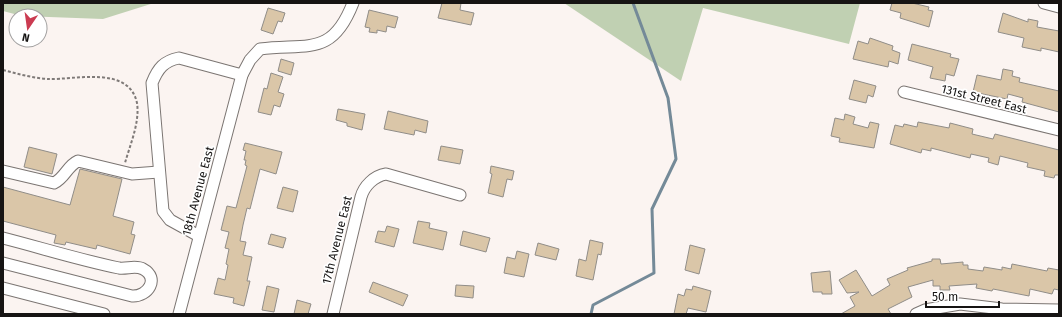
<svg xmlns="http://www.w3.org/2000/svg" width="1062" height="317" font-family="'Fira Sans',sans-serif">
<style>
.green{fill:#c0d0b2}
.lines{fill:none;stroke-linecap:round;stroke-linejoin:round}
.stream{stroke:#748a98;stroke-width:3}
.building{fill:#dac6a8;stroke:#908d88}
.minor-casing{stroke:#7b7572;stroke-width:13}
.path{stroke:#7f7a78;stroke-width:2;stroke-dasharray:3 2;stroke-linecap:butt}
.minor{stroke:#fff;stroke-width:11}
.labels{text-anchor:middle;dominant-baseline:central;stroke-width:3.5;stroke-linejoin:round;paint-order:stroke}
.street-label{font-size:12px;fill:#161413;stroke:#fff}
</style>
<rect width="100%" height="100%" fill="#fbf4f1"/>
<g class="green">
<path d="M3 3H154L103 19 22 16 3 11Z"/>
<path d="M564 3H860L849 44 703 8 681 81Z"/>
</g>
<g class="lines">
<path class="stream" d="M591 314 593 305 654 273 652 209 676 159 668 98 633 3"/>
</g>
<g class="building">
<path d="M442 3H461L460 10 474 13 471 25 438 18Z"/>
<path d="M892 3H912L929 7 928 10 933 11 929 27 900 18 901 13 890 10Z"/>
<path d="M268 8 285 13 282 22 278 21 273 34 261 30Z"/>
<path d="M369 10 398 17 395 28 387 26 386 32 377 30V33L369 32 370 28 365 27Z"/>
<path d="M1003 13 1028 22V19L1038 21 1037 27 1059 31V52L1041 48V51L1022 47 1024 38 998 32Z"/>
<path d="M870 38 893 46 892 50 900 53 898 64 889 61 888 67 853 59 858 41 868 44Z"/>
<path d="M912 44 951 54 950 57 959 59 954 76 946 74 945 81 930 78 933 67 908 60Z"/>
<path d="M281 59 294 63 291 75 278 71Z"/>
<path d="M1003 69 1013 71 1012 76 1020 78 1019 82 1059 91V112L1022 102 1023 98 1008 94 1007 99 973 92 977 75 1001 80Z"/>
<path d="M271 73 283 77 278 92 284 94 280 107 274 105 271 115 258 112 264 88 267 89Z"/>
<path d="M854 80 876 86 873 97 868 95 866 103 849 99Z"/>
<path d="M338 109 365 114 362 130 347 126V123L336 120Z"/>
<path d="M388 111 428 121 426 133 415 130 414 135 384 129Z"/>
<path d="M845 114 855 117 853 124 868 128 870 122 879 124 874 148 839 142 840 138 831 136 835 118 844 120Z"/>
<path d="M918 122 949 128 950 123 973 129 972 134 993 139 995 134 1059 150V175H1055L1054 178 1044 176 1045 171 1027 167 1028 163 1000 156 998 165 988 162 989 158 971 154 970 158 931 148V151L922 149 921 153 890 144 895 125 903 127 904 124 917 127Z"/>
<path d="M245 143 282 152 276 174 260 169 250 209 247 208 243 225 240 241 246 242 243 255 252 257 247 281H250L244 306 233 303 234 298 214 294 218 278 225 280 228 265 226 264 229 249 225 248 229 232 221 230 227 206 236 208 247 166 245 165 246 160H244L246 151 243 150Z"/>
<path d="M441 146 463 150 460 164 438 160Z"/>
<path d="M29 147 57 154 52 174 24 167Z"/>
<path d="M491 166 514 171 512 180 507 179 503 197 488 193 492 174 490 173Z"/>
<path d="M80 169 122 179 113 216 134 222 131 234 135 235 130 254 97 245 96 249 66 242 65 245 54 243 56 235 3 221V187L70 205Z"/>
<path d="M283 187 298 191 293 212 277 208Z"/>
<path d="M418 221 430 223 429 228 447 232 443 250 413 243Z"/>
<path d="M387 226 399 229 394 247 375 242 378 231 385 232Z"/>
<path d="M463 231 490 238 486 252 460 245Z"/>
<path d="M271 234 286 238 283 248 268 244Z"/>
<path d="M590 240 603 243 601 255 598 254 593 280 576 276 579 259 586 261Z"/>
<path d="M538 243 559 249 556 260 535 255Z"/>
<path d="M690 245 705 249 699 274 685 270Z"/>
<path d="M517 251 529 254 524 277 504 273 507 257 515 259Z"/>
<path d="M932 259H940L941 264 963 262V265H968V269L983 271 984 267 1002 270V267L1011 269 1012 264 1047 271 1048 268 1059 270V290L1054 289 1052 294 1030 289 1029 296 993 289 992 291 976 288 977 284 949 286 950 290H940V286H933V280L908 287 912 297 888 309 891 314H841L855 306 850 297 859 292 847 293 839 280 856 270 872 296 890 285 887 279 908 270 907 268 932 261Z"/>
<path d="M830 271 832 294H822V292H813L811 273Z"/>
<path d="M373 282 408 295 403 306 369 292Z"/>
<path d="M456 285 474 286 473 298 455 296Z"/>
<path d="M267 286 279 289 274 312 262 310Z"/>
<path d="M693 286 711 291 706 312 688 308 686 314H674L678 294 684 296 686 289 692 290Z"/>
<path d="M297 300 311 304 308 314H294Z"/>
</g>
<g class="lines">
<defs>
<g id="minor">
<path d="M1044 3 1059 7"/>
<path d="M904 92 1059 130"/>
<path d="M3 171 54 183C65 178 67 166 78 161L132 174 159 172"/>
<path d="M199 236 170 220 163 211 152 83C158 68 164 61 179 58L242 75"/>
<path d="M3 238C42 248 80 260 119 268 127 269 136 265 143 269 160 278 148 297 132 296L3 263"/>
<path d="M3 288 104 314"/>
<path d="M179 314 242 75 250 60 260 49C308 43 332 57 353 3"/>
<path d="M333 314 361 197C364 186 374 176 386 174L460 195"/>
<path d="M916 314 925 310 960 304 1002 309 1059 310"/>
</g>
</defs>
<use href="#minor" class="minor-casing"/>
<path class="path" d="M3 70C18 74 33 78 48 79 75 80 129 65 137 103 140 122 130 145 125 163"/>
<use href="#minor" class="minor"/>
</g>
<g class="labels">
<g class="street-label">
<text transform="translate(984 99) rotate(14)">131st Street East</text>
<text transform="translate(198 191) rotate(-75)">18th Avenue East</text>
<text transform="translate(337 240) rotate(-76)">17th Avenue East</text>
</g>
</g>
<rect width="1062" height="317" fill="none" stroke="#161413" stroke-width="8"/>
<g transform="translate(28 28) rotate(193)"><circle r="19" fill="#ffffff" stroke="#a2a1a1"/>
<path d="M0-3L7 15L0 10L-7 15Z" fill="#cb3b51"/>
<text y="-6" font-size="11" font-weight="bold" text-anchor="middle" fill="#161413">N</text>
</g>
<path d="M926 301v6h73v-6" fill="none" stroke="#161413" stroke-width="2"/>
<text x="932" y="301" font-size="12" fill="#161413" stroke="#ffffff" stroke-width="3" paint-order="stroke">50 m</text>
</svg>
